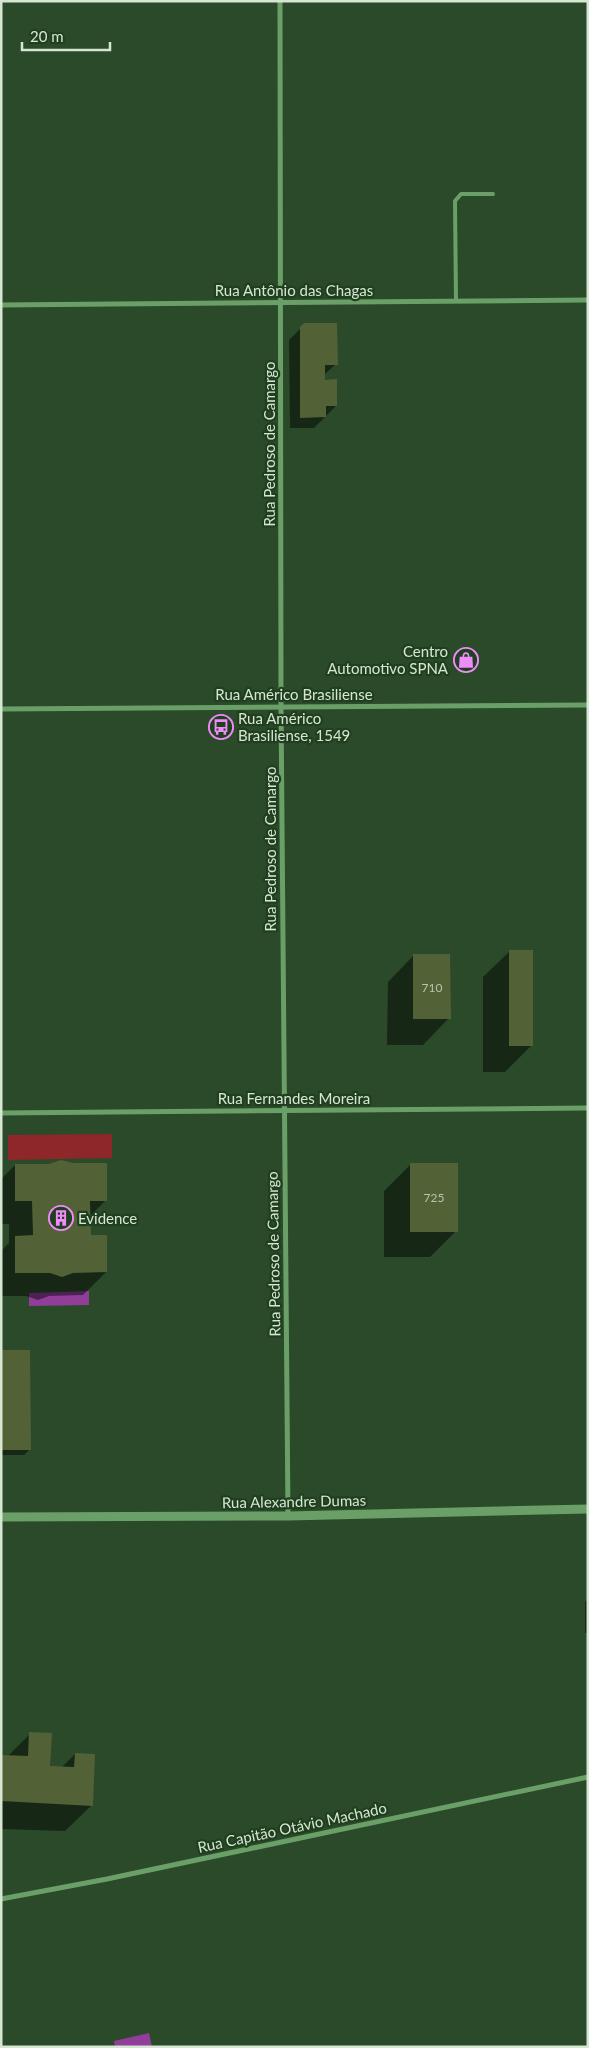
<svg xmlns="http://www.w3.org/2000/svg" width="589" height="2048" font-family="Lato,sans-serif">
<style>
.green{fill:#8d272a}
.water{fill:#913e9b}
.shadow{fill:#0007}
.building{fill:#536136}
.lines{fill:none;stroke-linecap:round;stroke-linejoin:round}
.service{stroke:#6aa067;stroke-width:4}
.minor{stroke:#6aa067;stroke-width:5}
.tertiary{stroke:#6aa067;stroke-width:9}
.labels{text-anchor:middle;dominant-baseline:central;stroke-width:4.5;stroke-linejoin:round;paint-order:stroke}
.number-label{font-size:12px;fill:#b4c6ac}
.street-label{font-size:15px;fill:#d5e7d3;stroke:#203f1f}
.poi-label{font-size:15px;fill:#d5e7d3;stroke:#203f1f;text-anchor:start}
</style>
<rect width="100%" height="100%" fill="#2a4a29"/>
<path class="green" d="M112 1134V1158L8 1160V1135Z"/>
<g class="water">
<path d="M89 1291V1305L29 1306V1293Z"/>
<path d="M149 2033 152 2047H115L114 2041Z"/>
</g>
<g class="shadow">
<path d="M305 324 336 364 324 375V381L336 406 314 428H290L289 340Z"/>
<path d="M510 951 532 1045 505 1072H483V977Z"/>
<path d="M414 955 449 1018 423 1045H387L388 982Z"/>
<path d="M15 1165 106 1200 89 1217V1236L106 1272 83 1295 49 1296 38 1300 26 1296H1V1251L9 1243V1224H1V1179Z"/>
<path d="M410 1165 456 1231 430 1257H384V1191Z"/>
<path d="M1 1351 30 1449 24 1455H1Z"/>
<path d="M588 1599V1633H585V1602Z"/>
<path d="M30 1734 49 1768H61L75 1754 92 1805 65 1831 1 1829V1758L8 1756Z"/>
</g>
<g class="building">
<path d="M304 323H337L338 365H325V380L337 379V406H326V417L300 418V327Z"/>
<rect x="509" y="950" width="24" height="96"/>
<path d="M413 954H450L451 1019H413Z"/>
<path d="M61 1160 73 1163H107V1201H90L91 1235H107V1272L73 1273 62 1277 50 1273H15V1236L33 1235 32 1201H15V1164H49Z"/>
<rect x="410" y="1163" width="48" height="69"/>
<path d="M1 1350H30L31 1450H1Z"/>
<path d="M29 1732 52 1733 50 1766 74 1767 75 1753 95 1754 93 1806 1 1801 2 1755 28 1756Z"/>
</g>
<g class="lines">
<path class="service" d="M456 301 455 201 461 194H493"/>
<g class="minor">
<path d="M280 1 281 706 288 1516"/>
<path d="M1 305 588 300"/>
<path d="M1 709 588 705"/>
<path d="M1 1113 588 1108"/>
<path d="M1 1899 107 1879 588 1777"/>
</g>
<path class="tertiary" d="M1 1517 288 1516 588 1509"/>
</g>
<defs>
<symbol id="shop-ring" viewBox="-11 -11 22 22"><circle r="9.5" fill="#203f1f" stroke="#ee8cf9" stroke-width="1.5"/><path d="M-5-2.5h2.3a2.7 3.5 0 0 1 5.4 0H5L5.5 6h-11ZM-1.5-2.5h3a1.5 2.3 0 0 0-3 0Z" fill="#ee8cf9"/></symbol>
<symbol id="bus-ring" viewBox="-11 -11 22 22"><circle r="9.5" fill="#203f1f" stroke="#ee8cf9" stroke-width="1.5"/><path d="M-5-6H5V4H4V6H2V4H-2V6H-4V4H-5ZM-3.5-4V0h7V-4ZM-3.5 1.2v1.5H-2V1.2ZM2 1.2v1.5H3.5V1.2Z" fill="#ee8cf9"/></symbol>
<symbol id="building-ring" viewBox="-11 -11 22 22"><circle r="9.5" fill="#203f1f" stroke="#ee8cf9" stroke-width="1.5"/><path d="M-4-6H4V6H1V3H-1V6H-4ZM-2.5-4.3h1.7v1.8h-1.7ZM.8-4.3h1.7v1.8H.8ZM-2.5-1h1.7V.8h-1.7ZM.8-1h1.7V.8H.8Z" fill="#ee8cf9"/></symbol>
</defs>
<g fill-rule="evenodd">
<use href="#shop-ring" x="452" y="646" width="28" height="28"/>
<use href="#bus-ring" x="207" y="713" width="28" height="28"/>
<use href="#building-ring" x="47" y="1204" width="28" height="28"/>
</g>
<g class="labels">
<g class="number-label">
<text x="432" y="987">710</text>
<text x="434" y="1197">725</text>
</g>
<g class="street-label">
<text x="294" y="290">Rua Antônio das Chagas</text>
<text transform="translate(269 444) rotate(-90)">Rua Pedroso de Camargo</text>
<text x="294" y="694">Rua Américo Brasiliense</text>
<text transform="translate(270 849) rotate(-90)">Rua Pedroso de Camargo</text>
<text x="294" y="1098">Rua Fernandes Moreira</text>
<text transform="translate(273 1254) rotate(-91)">Rua Pedroso de Camargo</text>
<text transform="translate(294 1501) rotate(-1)">Rua Alexandre Dumas</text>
<text transform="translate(292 1827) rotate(-12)">Rua Capitão Otávio Machado</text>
</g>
<g class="poi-label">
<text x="448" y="651" text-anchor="end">Centro<tspan x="448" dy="17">Automotivo SPNA</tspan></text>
<text x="238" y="718">Rua Américo<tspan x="238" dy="17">Brasiliense, 1549</tspan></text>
<text x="78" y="1218">Evidence</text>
</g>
</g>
<rect width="589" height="2048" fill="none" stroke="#d5e7d3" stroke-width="5"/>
<path d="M22 42v8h88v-8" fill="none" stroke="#d5e7d3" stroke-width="2.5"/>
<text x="30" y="42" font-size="15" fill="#d5e7d3" stroke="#203f1f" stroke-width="4" paint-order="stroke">20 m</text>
</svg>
